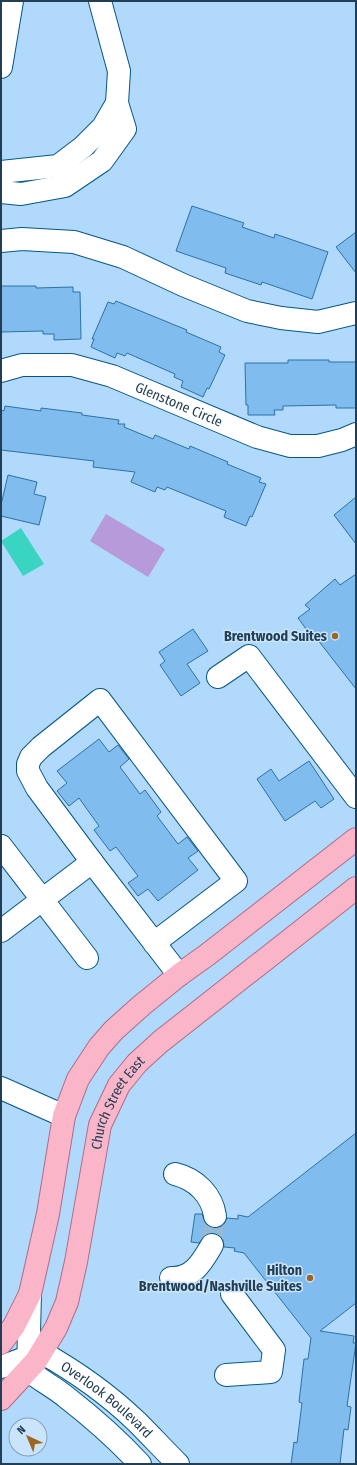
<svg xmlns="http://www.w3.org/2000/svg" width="357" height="1465" font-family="'Fira Sans Condensed',sans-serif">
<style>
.green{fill:#b69ada}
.water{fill:#3ad4c3}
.building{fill:#80bced;stroke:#2d71a5}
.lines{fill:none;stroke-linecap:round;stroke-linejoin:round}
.minor-tunnel{stroke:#94bada;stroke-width:22;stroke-dasharray:22 11;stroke-linecap:butt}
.minor-casing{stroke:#065687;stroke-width:24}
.major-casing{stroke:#ac6d88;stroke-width:24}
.minor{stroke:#fff;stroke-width:22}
.major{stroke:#fab6c8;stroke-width:22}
.poi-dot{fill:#9e6423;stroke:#cae4fb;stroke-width:1.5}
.labels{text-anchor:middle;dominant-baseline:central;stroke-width:3;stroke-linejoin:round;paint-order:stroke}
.street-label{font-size:14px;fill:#223e55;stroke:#cae4fb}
.poi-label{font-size:14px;font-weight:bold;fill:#223e55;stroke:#cae4fb;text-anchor:end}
</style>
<rect width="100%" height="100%" fill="#b1d9fb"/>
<path class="green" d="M106 514 165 549 148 577 90 541Z"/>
<path class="water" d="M21 528 44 564 23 576 1 541Z"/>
<g class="building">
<path d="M192 206 244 223 242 227 274 238 275 234 328 252 312 299 262 282 261 285 225 273 226 268 176 251Z"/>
<path d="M356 232V273L336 247Z"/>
<path d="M1 286H36V288L73 287V292H80L81 339 54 340V334H43V331L1 332Z"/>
<path d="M116 301 187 330 186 332 221 347 219 352 225 355 209 389 207 388 203 397 181 387 183 381 174 377 175 374 127 353 125 356 117 353 115 358 91 347 94 339H92L108 302 114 304Z"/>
<path d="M288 360H329V362H356V408H336V405L283 406V410H274L275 415H248V405H246L245 363H288Z"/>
<path d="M5 406 41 411V408L82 413V415L119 420 118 424H125L124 427 153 439 155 435 189 449 190 446 228 462 227 464 261 478 259 482 266 484 252 517 250 516 246 526 224 517 226 511 167 487 165 490 157 487 155 492 131 482 135 472 93 467 94 461 1 450V410L4 411Z"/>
<path d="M8 475 37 482 34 494 46 497 39 525 1 516V505Z"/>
<path d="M356 497V544L334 515Z"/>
<path d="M356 574V689L314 635 312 637 298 618 310 609 305 605 335 579 340 585Z"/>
<path d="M193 629 208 651 187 664 200 683 181 696 160 665 165 661 159 652Z"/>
<path d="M99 739 109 752 118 745 129 759 120 767 140 794 145 790 161 812 157 816 178 844 187 837 198 851 188 858 198 870 158 901 148 889 138 896 128 883 138 876 116 847 110 851 94 830 99 826 79 798 69 806 57 791 67 783 57 771Z"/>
<path d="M309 761 334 799 321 808 315 801 285 821 257 779 271 769 279 781Z"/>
<path d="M356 1133V1303L320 1331 354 1336 353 1343H356L347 1406 351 1407 348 1430 344 1429 340 1464H291L294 1442 297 1443 302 1403 299 1402 304 1359H308L311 1338 244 1253 234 1251 235 1248 224 1247 223 1239 218 1234 212 1233 206 1234 199 1243 191 1242 195 1214H202L206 1224 212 1228H217L223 1225 227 1218 238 1219V1215L248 1217Z"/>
</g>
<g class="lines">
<path class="minor-tunnel" d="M212 1245 215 1216"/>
<defs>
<g id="minor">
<path d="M1 67 12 1"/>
<path d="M1 172 58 166 83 147 103 127 117 103"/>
<path d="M1 192 21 194 65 186 102 161 125 129 117 103 119 71 100 1"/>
<path d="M1 241 22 239 74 242 123 257 183 285 247 311 281 318 318 322 356 313"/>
<path id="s1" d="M1 371 22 365H72L112 376 257 437 290 446H318L342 440 356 434"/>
<path d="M218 677 249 656 356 797"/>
<path d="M1 846 87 958"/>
<path d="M1 931 92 862"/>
<path d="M154 943 236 881 100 700 41 747 31 757 28 764V771L37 788 92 862 179 975"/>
<path d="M1 1088 64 1116"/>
<path d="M175 1174C196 1179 212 1195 215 1216"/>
<path d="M171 1278C193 1279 202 1262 212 1245"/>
<path d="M30 1294 28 1370C41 1381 54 1387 66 1397 93 1418 117 1439 140 1464"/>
<path id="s2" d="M1 1367 41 1352C75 1371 109 1395 137 1422 151 1436 164 1450 178 1464"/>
<path d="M226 1375 271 1372 274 1350 232 1294"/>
</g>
<g id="major">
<path d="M1 1343 14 1326 30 1294 48 1214 64 1116 78 1079 99 1047 114 1030 142 1005 179 975 207 955 356 839"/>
<path id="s3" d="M1 1399 36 1361 56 1328 67 1302 76 1262 100 1125 119 1085 137 1063 160 1042 356 888"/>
</g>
</defs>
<use href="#minor" class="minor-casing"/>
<use href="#major" class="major-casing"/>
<use href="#minor" class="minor"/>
<use href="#major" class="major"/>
</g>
<g class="poi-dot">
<circle cx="335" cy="636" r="4"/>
<circle cx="310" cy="1278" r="4"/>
</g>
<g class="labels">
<g class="street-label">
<text stroke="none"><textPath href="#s1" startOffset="186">Glenstone Circle</textPath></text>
<text stroke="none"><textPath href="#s3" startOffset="326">Church Street East</textPath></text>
<text stroke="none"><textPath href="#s2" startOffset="124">Overlook Boulevard</textPath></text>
</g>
<g class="poi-label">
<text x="327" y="636">Brentwood Suites</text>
<text x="302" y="1270">Hilton<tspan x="302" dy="16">Brentwood/Nashville Suites</tspan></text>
</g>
</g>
<rect width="357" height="1465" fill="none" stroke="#223e55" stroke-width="4"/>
<g transform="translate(28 1437) rotate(316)"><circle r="19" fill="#cae4fb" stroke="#87a2b9"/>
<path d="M0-3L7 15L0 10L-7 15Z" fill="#9e6423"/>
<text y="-6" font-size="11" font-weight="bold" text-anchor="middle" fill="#223e55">N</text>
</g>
</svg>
